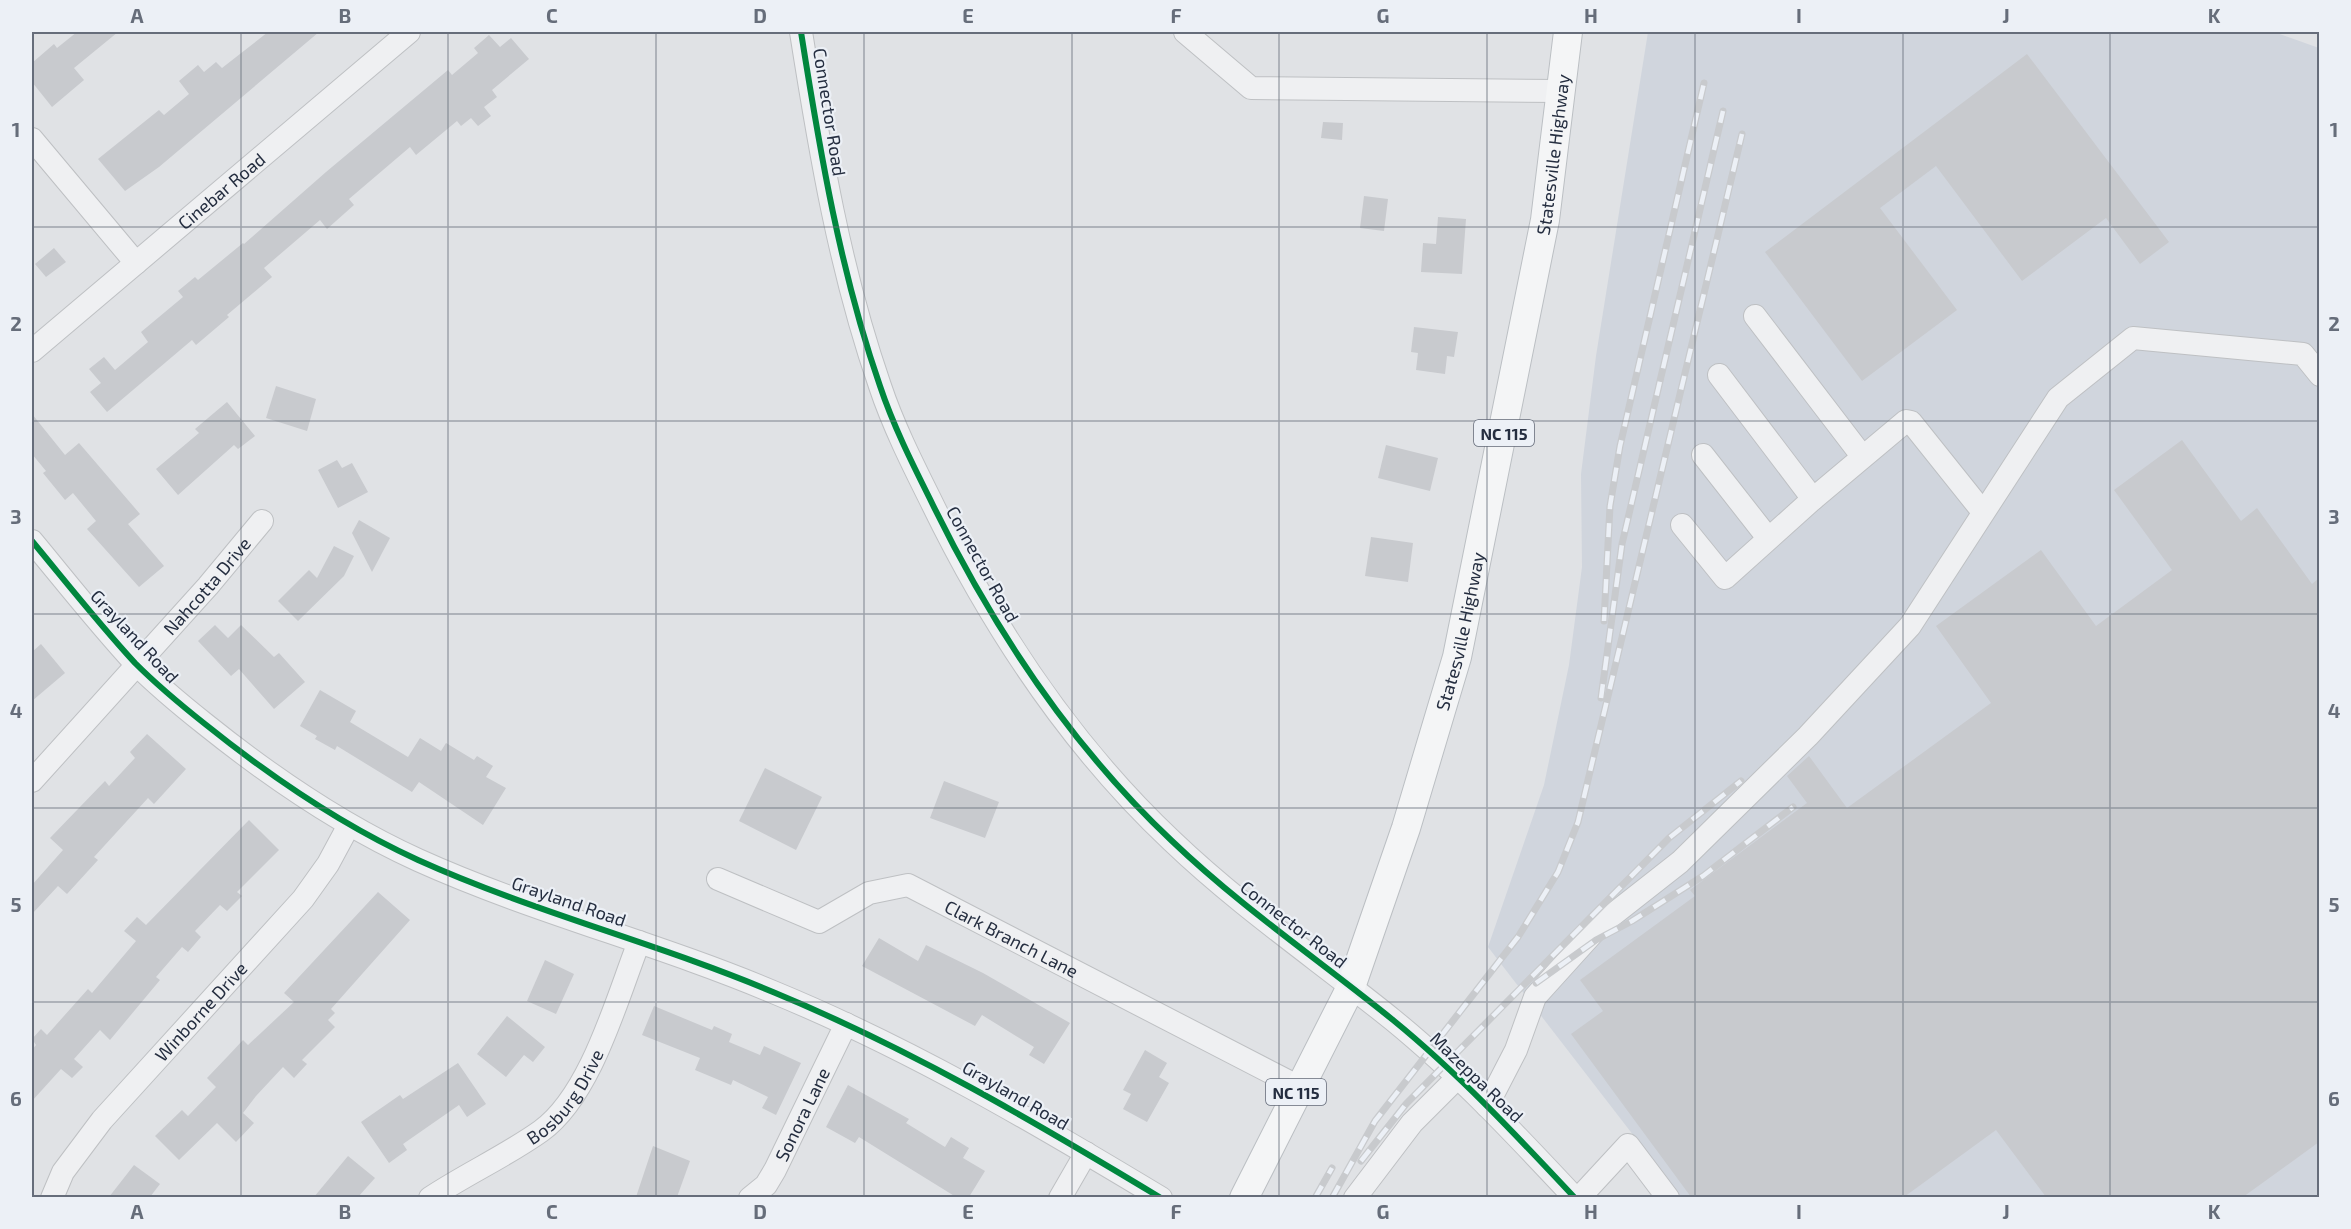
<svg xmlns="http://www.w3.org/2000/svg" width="2351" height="1229" font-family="'Exo 2',sans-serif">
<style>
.built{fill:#d0d5dd}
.building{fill:#c8cace}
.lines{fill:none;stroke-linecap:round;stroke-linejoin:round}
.minor-casing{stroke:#bec0c3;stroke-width:24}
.major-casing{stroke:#bbbfc3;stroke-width:30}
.minor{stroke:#eff0f2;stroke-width:22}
.major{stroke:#f4f5f6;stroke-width:28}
.rail-casing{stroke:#c8cacd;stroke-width:7}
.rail{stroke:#ecf0f6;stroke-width:4.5;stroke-dasharray:14;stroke-linecap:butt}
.cycleway-casing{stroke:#ecf0f6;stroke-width:10}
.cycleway{stroke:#00873e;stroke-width:6}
.grid{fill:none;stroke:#666d7a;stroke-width:1.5;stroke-opacity:0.55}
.labels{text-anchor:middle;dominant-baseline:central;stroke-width:4.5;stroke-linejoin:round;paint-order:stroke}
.shield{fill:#ecf0f6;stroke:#616877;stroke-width:1.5}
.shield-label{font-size:16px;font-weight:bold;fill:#252e40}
.street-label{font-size:18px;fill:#252e40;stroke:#ecf0f6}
.neatline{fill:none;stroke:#666d7a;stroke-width:2}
.grid-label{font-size:20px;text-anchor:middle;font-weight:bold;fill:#666d7a}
</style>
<rect width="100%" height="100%" fill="#e0e2e5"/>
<path class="built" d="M1648 32H2274L2319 48V1197H1681L1488 947 1544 785 1569 665 1582 567 1581 474 1596 356Z"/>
<g class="building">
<path d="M77 32H118L74 68 84 80 52 107 32 82V63L54 44 57 48Z"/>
<path d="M268 32H319L159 167 125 191 98 159 159 110 164 115 189 94 179 81 198 65 204 72 216 62 222 68Z"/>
<path d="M489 35 500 47 511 38 529 59 492 90 497 97 484 107 491 116 478 126 471 118 461 126 457 121 416 155 410 147 349 199 354 205 327 229 320 220 264 268 272 277 227 315 229 317 196 345 192 340 107 412 90 392 101 383 89 369 104 357 115 370 148 342 141 332 183 297 178 291 195 277 198 280 243 243 244 244 326 172 448 70 452 75 478 53 474 48Z"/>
<path d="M2027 54 2169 242 2140 264 2106 218 2022 281 1936 166 1880 208 1957 310 1862 381 1765 252Z"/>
<path d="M1323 122 1343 123 1342 140 1321 138Z"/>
<path d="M1364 196 1388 199 1384 231 1360 228Z"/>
<path d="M1438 217 1466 219 1462 274 1421 272 1423 243 1436 244Z"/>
<path d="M54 248 66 262 46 277 35 264Z"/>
<path d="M1414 327 1458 332 1454 357 1447 356 1445 374 1416 370 1418 353 1411 352Z"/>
<path d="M276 386 316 399 307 431 266 418Z"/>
<path d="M227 402 255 436 238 449 234 445 178 495 156 469 199 433 195 429Z"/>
<path d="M32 414 65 455 79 443 140 514 128 524 164 566 139 587 87 529 96 521 73 493 65 500 43 473 46 471 32 454Z"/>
<path d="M2182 440 2241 521 2257 508 2312 584 2319 578V1142L2243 1197H2046L1996 1130 1904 1197H1691L1571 1034 1603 1011 1580 980 1695 896 1690 890 1807 803 1787 776 1809 756 1847 808 1991 703 1936 626 2041 550 2096 626 2172 570 2114 490Z"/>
<path d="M1386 445 1438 458 1430 491 1378 478Z"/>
<path d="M337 460 342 468 352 463 368 492 338 508 318 470Z"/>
<path d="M359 520 390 538 372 572 352 533Z"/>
<path d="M1371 537 1413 543 1408 582 1365 576Z"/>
<path d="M334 546 354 556 344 576 298 621 278 601 309 570 317 578Z"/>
<path d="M215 625 228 638 241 625 274 657 279 653 305 682 274 709 239 669 231 676 198 641Z"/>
<path d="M41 644 65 673 32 701V652Z"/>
<path d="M320 690 356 711 350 722 408 757 420 738 441 751 446 743 474 760 477 756 493 766 486 777 506 788 483 825 419 782 412 792 337 746 335 750 315 739 317 736 300 726Z"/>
<path d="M147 734 186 769 154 804 148 798 94 857 98 860 67 894 58 886 32 914V885L63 850 50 838 105 781 109 786 135 758 130 752Z"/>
<path d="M765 768 822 797 796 850 739 821Z"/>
<path d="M944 781 999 802 985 838 930 818Z"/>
<path d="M249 820 279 850 237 892 242 896 227 911 220 905 195 931 201 937 188 952 182 947 156 977 160 980 110 1040 100 1030 74 1059 83 1067 72 1078 61 1069 32 1101V1050L36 1045 32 1039 41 1029 47 1035 88 989 92 993 136 941 124 931 137 917 146 925Z"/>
<path d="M378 892 410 920 331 1009 335 1013 328 1020 335 1027 302 1060 307 1064 294 1078 283 1067 256 1096 243 1113 254 1123 236 1142 217 1123 179 1160 155 1136 182 1110 188 1116 216 1087 207 1078 228 1056 243 1040 248 1045 294 1002 284 993Z"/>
<path d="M879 938 918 961 926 945 983 973 1070 1023 1044 1064 1029 1055 1034 1047 982 1015 975 1026 862 966Z"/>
<path d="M545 960 574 974 556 1014 527 1001Z"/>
<path d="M654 1006 712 1030 714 1026 732 1034 729 1042 760 1055 764 1046 801 1063 776 1115 762 1108 768 1097 733 1080 731 1085 695 1070 700 1058 642 1035Z"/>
<path d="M507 1016 545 1047 533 1062 524 1055 506 1077 477 1054Z"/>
<path d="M1145 1050 1167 1063 1159 1077 1169 1083 1147 1122 1123 1109 1131 1094 1123 1090Z"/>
<path d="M458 1063 486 1104 467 1117 459 1105 403 1144 407 1150 389 1163 361 1122 400 1095 403 1099Z"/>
<path d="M848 1085 909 1119 906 1123 945 1147 951 1137 969 1148 963 1158 985 1171 969 1197H956L859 1137 855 1143 826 1127Z"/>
<path d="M653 1146 690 1161 677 1197H636Z"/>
<path d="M348 1156 375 1178 358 1197H314Z"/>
<path d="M134 1165 160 1184 150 1197H109Z"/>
</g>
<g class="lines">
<defs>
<g id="minor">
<path d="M801 32C820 152 840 271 880 386 893 425 912 463 930 499 991 625 1070 745 1172 841 1241 907 1319 960 1393 1020 1458 1073 1517 1136 1575 1198"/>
<path d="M1185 32 1251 88 1561 91"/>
<path d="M32 139 136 263"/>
<path d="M1755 316 1862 456"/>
<path id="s1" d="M32 351 409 32"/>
<path d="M1719 375 1813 499"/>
<path d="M1703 455 1768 538"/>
<path d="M1682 525 1725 578 1813 499 1906 421 1911 422 1983 512"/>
<path d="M32 541C66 582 99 624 135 663 157 685 181 705 205 724 271 777 341 825 418 860 533 912 657 943 773 992 909 1048 1035 1122 1161 1198"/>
<path id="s2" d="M32 781 208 586 262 521"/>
<path id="s3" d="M718 879 819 922 869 893 908 885 1299 1087"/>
<path d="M1487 1106 1516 1050 1535 997 1601 924 1680 862 1808 736 1910 626 2058 398 2133 338 2303 354 2320 375"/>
<path id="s4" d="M52 1198 63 1172 102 1120 303 899 328 864 349 825"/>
<path id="s5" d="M430 1198C466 1174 506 1156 541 1131 591 1095 617 998 639 942"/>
<path id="s6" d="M750 1198 766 1185 775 1170 846 1024"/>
<path d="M1060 1198 1086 1153"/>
<path d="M1355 1198 1412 1123 1457 1078"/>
<path d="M1579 1198 1628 1145 1668 1198"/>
</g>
<g id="major">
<path id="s7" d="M1244 1198 1351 987 1406 828 1457 657 1545 220 1568 32"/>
</g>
</defs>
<use href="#minor" class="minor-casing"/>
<use href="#major" class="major-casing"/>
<use href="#minor" class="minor"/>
<use href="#major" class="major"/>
<defs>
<g id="rail">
<path d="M1604 621 1610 506 1620 446 1704 83"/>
<path d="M1601 698 1622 544 1723 111"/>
<path d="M1536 983 1596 940 1632 921 1703 876 1793 807"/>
<path d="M1361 1161 1406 1104 1669 838 1741 781"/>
<path d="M1315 1198 1332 1168"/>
<path d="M1332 1198 1375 1121 1518 937 1558 872 1578 822 1742 134"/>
</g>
</defs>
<use href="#rail" class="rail-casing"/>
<use href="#rail" class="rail"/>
<defs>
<g id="cycleway">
<path d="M801 32C820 152 840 271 880 386 893 425 912 463 930 499 991 625 1070 745 1172 841 1241 907 1319 960 1393 1020 1458 1073 1517 1136 1575 1198"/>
<path d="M32 541C66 582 99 624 135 663 157 685 181 705 205 724 271 777 341 825 418 860 533 912 657 943 773 992 909 1048 1035 1122 1161 1198"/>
</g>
</defs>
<use href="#cycleway" class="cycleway-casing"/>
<use href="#cycleway" class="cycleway"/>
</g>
<path class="grid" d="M241 32V1198M448 32V1198M656 32V1198M864 32V1198M1072 32V1198M1279 32V1198M1487 32V1198M1695 32V1198M1903 32V1198M2110 32V1198M32 227H2320M32 421H2320M32 614H2320M32 808H2320M32 1002H2320"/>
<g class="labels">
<g class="shield">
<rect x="1474" y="420" width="60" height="26" rx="4.5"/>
<rect x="1266" y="1079" width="60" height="26" rx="4.5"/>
</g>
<g class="shield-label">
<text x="1504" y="433">NC 115</text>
<text x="1296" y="1092">NC 115</text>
</g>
<g class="street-label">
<text transform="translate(830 112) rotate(81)">Connector Road</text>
<text stroke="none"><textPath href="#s7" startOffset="1095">Statesville Highway</textPath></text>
<text stroke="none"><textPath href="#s1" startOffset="248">Cinebar Road</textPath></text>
<text transform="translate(983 564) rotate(61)">Connector Road</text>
<text stroke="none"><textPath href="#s2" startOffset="262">Nahcotta Drive</textPath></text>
<text stroke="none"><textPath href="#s7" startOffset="609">Statesville Highway</textPath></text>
<text transform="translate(135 636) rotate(47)">Grayland Road</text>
<text transform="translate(569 901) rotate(19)">Grayland Road</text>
<text transform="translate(1294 924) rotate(38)">Connector Road</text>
<text stroke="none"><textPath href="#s3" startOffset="324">Clark Branch Lane</textPath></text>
<text stroke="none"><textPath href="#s4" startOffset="240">Winborne Drive</textPath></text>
<text transform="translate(1477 1077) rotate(44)">Mazeppa Road</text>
<text stroke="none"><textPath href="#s5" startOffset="172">Bosburg Drive</textPath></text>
<text transform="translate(1016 1095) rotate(30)">Grayland Road</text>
<text stroke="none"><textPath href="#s6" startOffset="100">Sonora Lane</textPath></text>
</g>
</g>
<rect width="2351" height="1229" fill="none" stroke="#ecf0f6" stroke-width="66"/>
<rect x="33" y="33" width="2285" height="1163" class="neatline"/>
<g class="grid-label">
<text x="137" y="23">A</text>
<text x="345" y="23">B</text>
<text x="552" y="23">C</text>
<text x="760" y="23">D</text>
<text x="968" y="23">E</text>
<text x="1176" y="23">F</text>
<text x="1383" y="23">G</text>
<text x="1591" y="23">H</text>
<text x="1799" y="23">I</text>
<text x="2006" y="23">J</text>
<text x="2214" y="23">K</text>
<text x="16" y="137">1</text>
<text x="2334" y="137">1</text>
<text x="16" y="331">2</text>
<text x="2334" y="331">2</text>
<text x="16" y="524">3</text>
<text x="2334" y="524">3</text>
<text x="16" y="718">4</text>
<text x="2334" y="718">4</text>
<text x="16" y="912">5</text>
<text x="2334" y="912">5</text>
<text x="16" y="1106">6</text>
<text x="2334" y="1106">6</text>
<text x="137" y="1219">A</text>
<text x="345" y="1219">B</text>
<text x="552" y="1219">C</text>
<text x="760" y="1219">D</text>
<text x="968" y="1219">E</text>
<text x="1176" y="1219">F</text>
<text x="1383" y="1219">G</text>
<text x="1591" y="1219">H</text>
<text x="1799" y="1219">I</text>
<text x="2006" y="1219">J</text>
<text x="2214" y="1219">K</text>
</g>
</svg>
